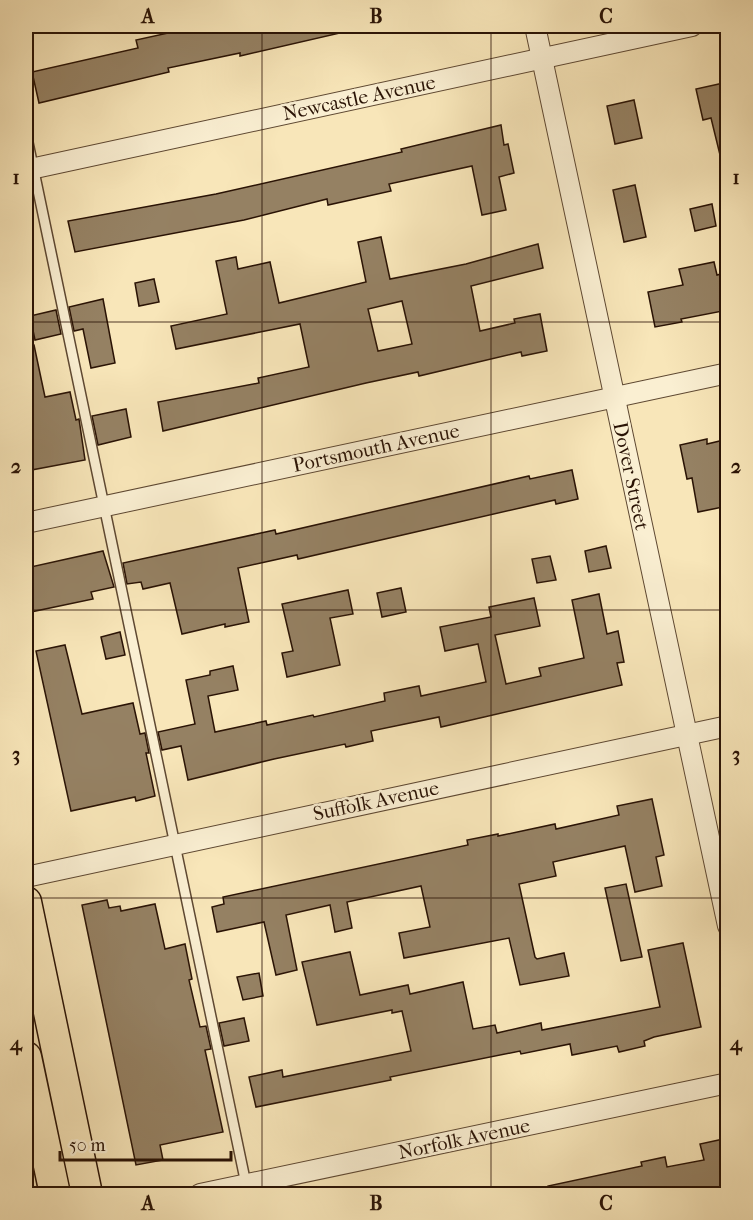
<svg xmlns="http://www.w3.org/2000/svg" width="753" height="1220" font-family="'IM FELL French Canon',serif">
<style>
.building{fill:#958163;stroke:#2a1305;stroke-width:1.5;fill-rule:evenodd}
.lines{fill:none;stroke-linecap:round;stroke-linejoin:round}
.lane-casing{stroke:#5e4832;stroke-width:12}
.street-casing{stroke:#5e4832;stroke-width:22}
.primary-casing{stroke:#2a1305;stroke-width:33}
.lane{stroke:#faefd2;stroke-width:9}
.street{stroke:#faefd2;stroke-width:20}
.primary{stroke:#f8e6b9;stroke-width:30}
.grid{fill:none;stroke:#2a1305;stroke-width:1.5;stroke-opacity:0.55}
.labels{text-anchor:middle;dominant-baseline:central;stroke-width:5;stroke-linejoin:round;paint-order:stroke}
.street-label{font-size:20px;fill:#2a1305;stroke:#faefd2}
.neatline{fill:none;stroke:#2a1305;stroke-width:2}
.grid-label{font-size:20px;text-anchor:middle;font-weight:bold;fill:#2a1305}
</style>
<rect width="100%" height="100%" fill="#f8e6b9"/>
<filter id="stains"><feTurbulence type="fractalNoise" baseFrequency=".00333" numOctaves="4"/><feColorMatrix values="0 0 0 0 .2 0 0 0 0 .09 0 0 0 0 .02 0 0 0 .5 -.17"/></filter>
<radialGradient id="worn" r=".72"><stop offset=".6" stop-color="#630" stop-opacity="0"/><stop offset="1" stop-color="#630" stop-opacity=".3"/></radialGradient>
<g class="building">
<path d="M181 26H339L340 33 240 56V53L168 68 169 72 39 103 32 72 138 48 136 40 182 30Z"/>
<path d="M728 82V154L720 155 711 118 703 120 696 89Z"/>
<path d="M634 100 642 138 615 144 607 106Z"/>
<path d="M501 125 504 145 508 144 514 173 499 177 506 210 482 215 472 166 389 184 391 191 328 205 327 199 244 220 75 252 68 221 216 194 402 152 401 149Z"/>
<path d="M635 185 646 237 624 242 613 190Z"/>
<path d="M712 204 716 226 695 231 690 209Z"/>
<path d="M381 237 390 279 466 264 538 244 543 268 471 286 480 331 515 323 514 319 540 314 547 351 522 356 521 352 419 376 418 372 366 383 163 431 158 402 259 383 258 378 309 367 300 324 176 349 171 326 227 314 216 261 236 257 238 269 270 262 279 303 366 282 358 242ZM402 301 412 344 378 351 368 309Z"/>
<path d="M714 262 717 275 721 274 728 310 681 319 682 322 655 327 648 292 683 285 679 269Z"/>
<path d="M154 279 159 302 139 306 135 283Z"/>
<path d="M103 299 115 363 91 368 83 329 74 331 69 307Z"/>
<path d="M56 310 61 334 35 340 30 316Z"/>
<path d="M34 345 45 397 70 392 76 420 79 419 85 460 26 471V346Z"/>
<path d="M126 409 131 437 98 445 92 416Z"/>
<path d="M707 439V444L728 439V506L698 512 692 478 687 479 680 445Z"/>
<path d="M572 470 578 499 556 504 555 500 298 559 297 555 238 568 249 622 225 627V624L182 634 170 583 143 589 141 582 127 584 123 563 275 530 276 534 529 476 530 479Z"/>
<path d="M606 546 611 568 589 572 585 551Z"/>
<path d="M103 551 114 587 91 592 93 599 26 613V568Z"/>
<path d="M550 556 556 580 537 583 532 559Z"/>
<path d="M401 588 406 612 382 617 377 593Z"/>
<path d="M348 590 353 614 330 618 340 665 287 677 282 653 293 651 282 604Z"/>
<path d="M599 594 607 634 618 631 624 662 617 663 622 685 441 727 439 717 371 731 373 741 346 747 345 744 274 759 188 780 181 746 162 750 158 732 195 724 186 680 210 675V671L233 666 238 690 208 696 215 732 266 721 267 725 313 715 314 717 385 701 384 693 419 686 421 696 486 682 478 644 445 651 440 627 491 617 489 607 534 598 540 626 495 635 506 684 541 676 539 668 584 658 572 600Z"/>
<path d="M120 632 125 655 106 659 101 637Z"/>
<path d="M65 645 82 714 133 703 140 734 145 733 149 753H146L155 796 136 801 135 797 71 811 36 651Z"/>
<path d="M652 799 664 855 656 857 662 886 635 892 625 846 553 862 556 876 519 884 535 957 537 959 564 953 569 976 520 985 509 938 404 958 399 933 430 927 421 886 347 902 352 928 335 932 330 905 286 915 297 970 276 975 264 922 217 932 212 907 224 904 223 897 468 845 467 840 498 834V836L555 824 556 829 619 815 617 806Z"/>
<path d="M626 884 642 957 621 961 605 888Z"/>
<path d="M107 900 109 908 120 906 121 911 155 904 165 949 185 944 192 979 189 980 200 1027 206 1026 211 1049 205 1050 223 1132 160 1145 163 1160 136 1165 82 905Z"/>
<path d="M683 943 701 1027 654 1037 644 1041 645 1046 619 1052 617 1046 572 1055 570 1044 521 1054 520 1051 390 1077 391 1080 256 1107 249 1077 282 1070 283 1077 411 1051 402 1011 392 1013V1010L317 1025 302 962 350 952 360 995 408 985 410 994 463 982 473 1029 495 1025 497 1033 541 1023 542 1030 660 1007 648 950Z"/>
<path d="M259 973 263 996 243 1000 237 977Z"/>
<path d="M244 1018 249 1041 224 1046 219 1023Z"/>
<path d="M728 1138V1194H549L548 1186 642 1166 641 1162 665 1157 667 1167 704 1160 700 1144Z"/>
</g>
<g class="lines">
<defs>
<path id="lane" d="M26 133 246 1184"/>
<g id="street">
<path d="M535 26 728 926"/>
<path d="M26 170 692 26"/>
<path d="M26 523 728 373"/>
<path d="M26 877 728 726"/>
<path d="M200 1194 728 1083"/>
</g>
<g id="primary">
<path d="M26 902 87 1194"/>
<path d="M26 1057 55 1194"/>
</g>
</defs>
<use href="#lane" class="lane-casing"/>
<use href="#street" class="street-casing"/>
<use href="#primary" class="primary-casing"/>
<use href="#lane" class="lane"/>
<use href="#street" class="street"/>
<use href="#primary" class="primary"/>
</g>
<path class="grid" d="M262 26V1194M491 26V1194M26 322H728M26 610H728M26 898H728"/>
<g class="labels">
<g class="street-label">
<text transform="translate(359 98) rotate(-12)">Newcastle Avenue</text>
<text transform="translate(376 448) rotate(-12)">Portsmouth Avenue</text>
<text transform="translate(631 476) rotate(78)">Dover Street</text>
<text transform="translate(376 801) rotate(-12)">Suffolk Avenue</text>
<text transform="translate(464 1139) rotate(-12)">Norfolk Avenue</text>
</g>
</g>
<rect width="753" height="1220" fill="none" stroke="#f8e6b9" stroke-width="66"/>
<path d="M60 1151v9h171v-9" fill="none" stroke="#2a1305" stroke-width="3"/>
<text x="69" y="1151" font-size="18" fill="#2a1305" stroke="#faefd2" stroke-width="4.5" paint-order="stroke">50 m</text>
<rect x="33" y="33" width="687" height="1154" class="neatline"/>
<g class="grid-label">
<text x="148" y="23">A</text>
<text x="376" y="23">B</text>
<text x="606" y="23">C</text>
<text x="16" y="184">1</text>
<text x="736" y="184">1</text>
<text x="16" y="473">2</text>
<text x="736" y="473">2</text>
<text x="16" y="761">3</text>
<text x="736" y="761">3</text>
<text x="16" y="1050">4</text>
<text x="736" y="1050">4</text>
<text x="148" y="1210">A</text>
<text x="376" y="1210">B</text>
<text x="606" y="1210">C</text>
</g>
<rect width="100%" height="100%" filter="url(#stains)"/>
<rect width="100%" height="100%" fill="url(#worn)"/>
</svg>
